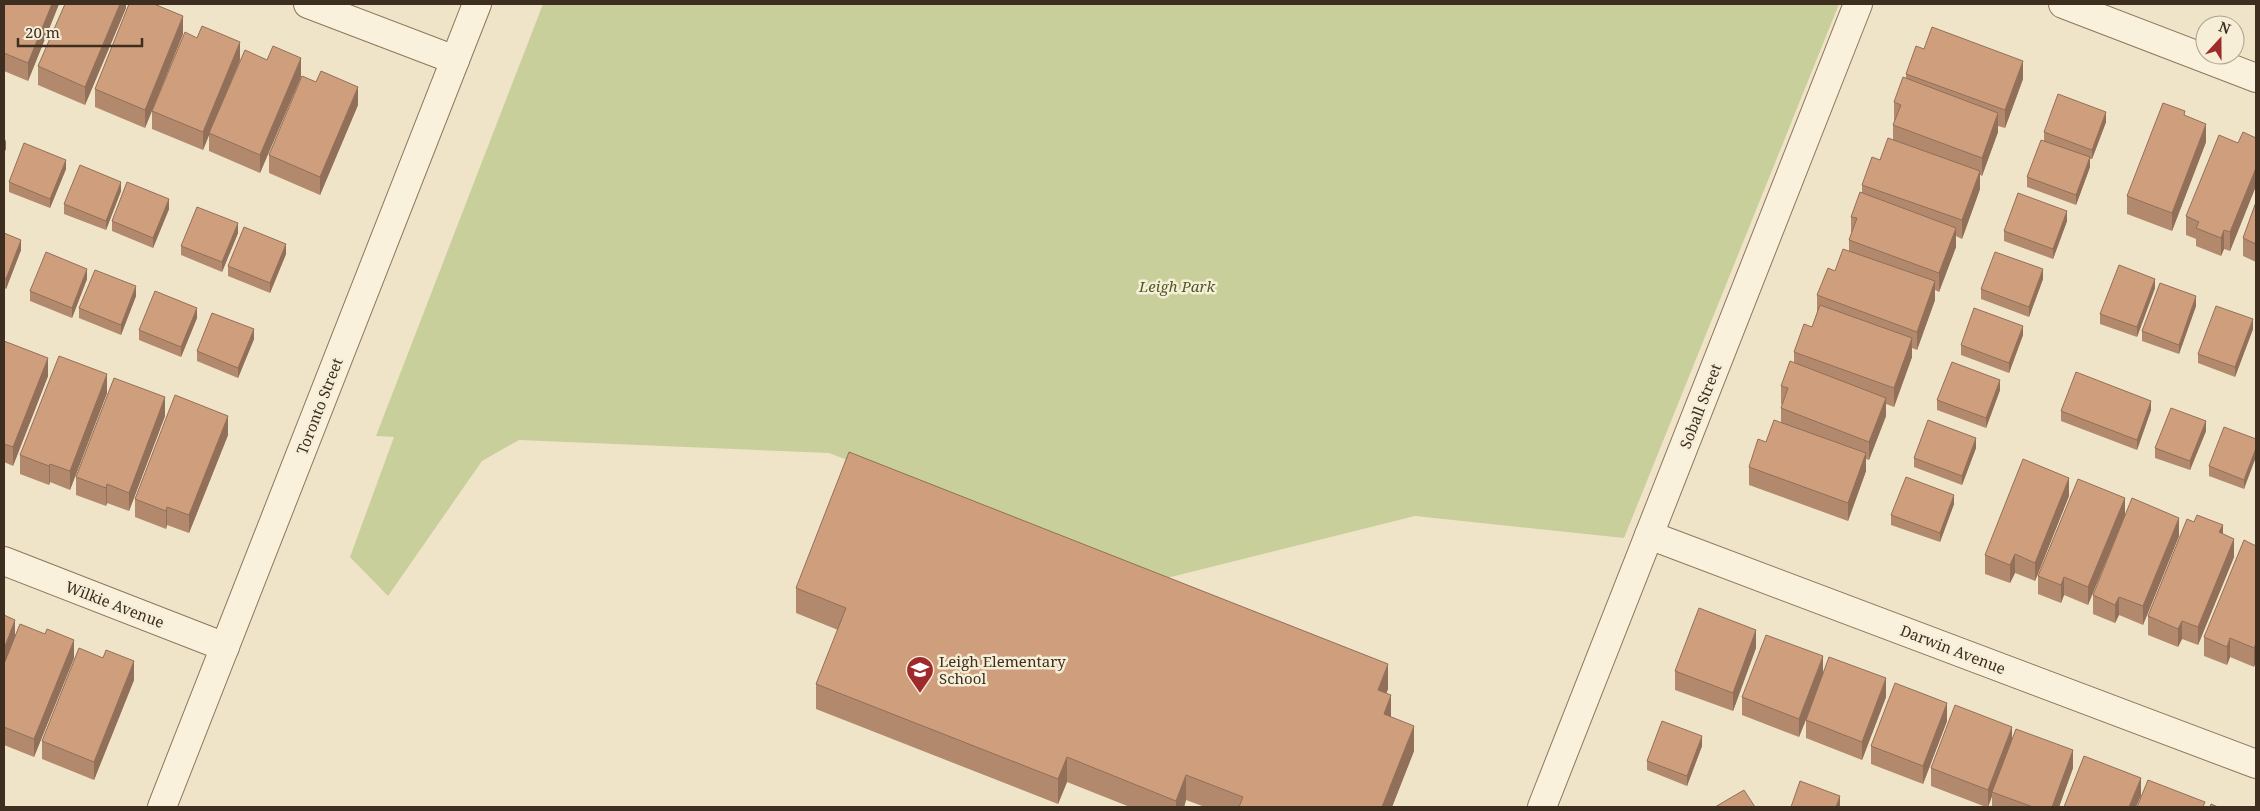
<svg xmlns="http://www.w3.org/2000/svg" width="2260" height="811" font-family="'Noto Serif',serif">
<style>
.green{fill:#c9cf9b}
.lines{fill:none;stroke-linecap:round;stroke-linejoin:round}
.minor-casing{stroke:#8d765c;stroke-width:30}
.minor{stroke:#faf1dc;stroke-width:28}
.wall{fill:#b2896c}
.shaded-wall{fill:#916f58}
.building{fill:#cf9f7d;stroke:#916f58}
.labels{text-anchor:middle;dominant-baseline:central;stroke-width:5;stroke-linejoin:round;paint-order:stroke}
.park-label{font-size:15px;font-style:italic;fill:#4d5a26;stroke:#f7eed8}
.street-label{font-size:15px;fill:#3d2e20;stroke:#f7eed8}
.poi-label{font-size:15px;fill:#3d2e20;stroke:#f7eed8;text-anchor:start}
</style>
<rect width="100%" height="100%" fill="#f0e4c8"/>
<path class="green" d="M543 4H1839L1624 538 1415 516 1159 580 829 453 519 440 482 461 388 596 350 557 394 437 376 436Z"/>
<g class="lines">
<defs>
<g id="minor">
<path d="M308 4 455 60"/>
<path d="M2063 4 2256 78"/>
<path d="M1649 535 2256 764"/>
<path d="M4 561 225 647"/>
<path d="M162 807 477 4"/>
<path d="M1542 807 1858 4"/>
</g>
</defs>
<use href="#minor" class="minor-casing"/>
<use href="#minor" class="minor"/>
</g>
<g class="wall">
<path d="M4 4H59L28 81 4 71Z"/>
<path d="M126 4V8L85 105 38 85V66Z"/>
<path d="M183 34 145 128 95 107V89Z"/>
<path d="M1924 49 2023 79 2005 128 1998 126V132L1982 176 1980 175V189L1962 239 1956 236V247L1939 292 1935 290V300L1917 350 1912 348V357L1894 407 1886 404V416L1869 460 1866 459V471L1848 521 1749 485V467L1781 422V408L1782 404H1781V386L1794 363V352L1812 327 1817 312V295L1849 251V240L1851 234V217L1862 193V185L1893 140V125L1895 121 1894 120V102L1906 78V74Z"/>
<path d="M240 60 217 115 301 77 260 173 209 151V134L203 150 152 129V111Z"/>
<path d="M358 105 320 195 269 173V155Z"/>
<path d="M2106 122 2092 159H2090V167L2076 205 2027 187V177L2044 141V132Z"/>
<path d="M2256 138V186L2230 251 2224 249 2221 256 2196 246V239L2186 235V216L2238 143Z"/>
<path d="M2206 142 2172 231 2127 214V196Z"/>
<path d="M66 169 50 208 9 192V182Z"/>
<path d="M121 191 106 230 64 214V204Z"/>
<path d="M2256 202V262L2243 256V238Z"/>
<path d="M169 209 153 248 112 231V221Z"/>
<path d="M2067 221 2053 259 2004 241V231Z"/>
<path d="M4 233 21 250 6 289 4 288Z"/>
<path d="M238 233 222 272 181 255V246Z"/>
<path d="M286 254 270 293 228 276V266Z"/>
<path d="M87 279 72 318 30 301V291Z"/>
<path d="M2043 279 2029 317 1981 299V289Z"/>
<path d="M2155 288 2137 337 2100 324V314Z"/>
<path d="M136 296 121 335 79 318V308Z"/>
<path d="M2196 306 2179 354 2142 341V331Z"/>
<path d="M197 318 181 357 139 340V330Z"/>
<path d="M2253 329 2235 377 2198 363V354Z"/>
<path d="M2023 335 2009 373 1961 355V345Z"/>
<path d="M254 339 238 378 197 361V351Z"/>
<path d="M4 341 48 376 13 466 4 462Z"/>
<path d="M2000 390 1986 428 1937 410V400Z"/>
<path d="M107 393 70 490 50 482 49 485 20 474V455Z"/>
<path d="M2151 410 2137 450 2061 421V411Z"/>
<path d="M165 416 129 511 107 503 106 506 76 495V477Z"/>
<path d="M2206 431 2190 470 2155 458V448Z"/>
<path d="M228 435 189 533 167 525 166 529 135 517V499Z"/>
<path d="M2256 439 2244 489 2209 476V466Z"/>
<path d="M1976 448 1962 485 1914 467V458Z"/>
<path d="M2069 496 2035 581 2015 573 2010 583 1985 574V555Z"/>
<path d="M2125 498 2088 605 2064 595 2061 603 2038 594V576Z"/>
<path d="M1954 504 1940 542 1891 525V515Z"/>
<path d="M2223 534 2234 557 2198 645 2182 639 2178 647 2148 635V616Z"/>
<path d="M2179 536 2143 625 2119 615 2115 623 2093 614V595Z"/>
<path d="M2256 546 2254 667 2230 657 2227 665 2204 656V637Z"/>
<path d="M796 588 1388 689 1386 693 1391 717 1414 751 1392 807H1205L1186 800 1184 807H1130L1067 782 1058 804 816 709V684L838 630 796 613Z"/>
<path d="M4 615 15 634 74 658 34 757 4 745Z"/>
<path d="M1756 648 1733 711 1675 690V671Z"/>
<path d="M1823 674 1886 697 1862 760 1806 738V720L1799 737 1742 715V697Z"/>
<path d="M134 680 94 780 42 759V741Z"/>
<path d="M1947 721 1923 784 1871 764V746Z"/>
<path d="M2012 740 2073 768 2059 807H1992V796L1988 807H1986L1931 786V768Z"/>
<path d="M1702 746 1687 786 1647 770V761Z"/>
</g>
<g class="shaded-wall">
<path d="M52 4H59L28 81V63Z"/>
<path d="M120 4H126V8L85 105V87Z"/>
<path d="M183 16V34L145 128V110Z"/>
<path d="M240 42V60L203 150V132Z"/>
<path d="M301 58V77L260 173V155Z"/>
<path d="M2023 61V79L2005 128V110Z"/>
<path d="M358 87V105L320 195V177Z"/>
<path d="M2106 112V122L2092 159V150Z"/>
<path d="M1998 113V132L1982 176V158Z"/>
<path d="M2206 124V142L2172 231V213Z"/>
<path d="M6 139V149L4 154V144Z"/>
<path d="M2090 157V167L2076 205V195Z"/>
<path d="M66 160V169L50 208V199Z"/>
<path d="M2256 168V186L2230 251V232Z"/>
<path d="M1980 171V189L1962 239V220Z"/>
<path d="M121 182V191L106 230V221Z"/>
<path d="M169 199V209L153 248V238Z"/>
<path d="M2067 211V221L2053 259V249Z"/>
<path d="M238 223V233L222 272V262Z"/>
<path d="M1956 228V247L1939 292V273Z"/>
<path d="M2224 230V249L2221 256V238Z"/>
<path d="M21 240V250L6 289V279Z"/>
<path d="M286 244V254L270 293V283Z"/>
<path d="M87 269V279L72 318V308Z"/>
<path d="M2043 269V279L2029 317V307Z"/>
<path d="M2155 279V288L2137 337V327Z"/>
<path d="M1935 281V300L1917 350V332Z"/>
<path d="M136 286V296L121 335V325Z"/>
<path d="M2196 296V306L2179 354V345Z"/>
<path d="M197 308V318L181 357V347Z"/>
<path d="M2253 319V329L2235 377V367Z"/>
<path d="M2023 326V335L2009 373V363Z"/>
<path d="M254 329V339L238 378V368Z"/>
<path d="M1912 338V357L1894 407V388Z"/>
<path d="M48 358V376L13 466V447Z"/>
<path d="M107 374V393L70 490V471Z"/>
<path d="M2000 380V390L1986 428V418Z"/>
<path d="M165 397V416L129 511V493Z"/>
<path d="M1886 398V416L1869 460V442Z"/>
<path d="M2151 401V410L2137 450V440Z"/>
<path d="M228 416V435L189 533V515Z"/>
<path d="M2206 421V431L2190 470V461Z"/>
<path d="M1976 438V448L1962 485V476Z"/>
<path d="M2256 448V457L2244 489V480Z"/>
<path d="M1866 453V471L1848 521V503Z"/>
<path d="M50 464V482L49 485V466Z"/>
<path d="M2069 478V496L2035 581V563Z"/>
<path d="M107 484V503L106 506V488Z"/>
<path d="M1954 495V504L1940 542V533Z"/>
<path d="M2125 498V516L2088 605V587Z"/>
<path d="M167 507V525L166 529V511Z"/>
<path d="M2179 518V536L2143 625V606Z"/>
<path d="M2223 525V543L2219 532Z"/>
<path d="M2234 539V557L2198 645V627Z"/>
<path d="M2015 554V573L2010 583V565Z"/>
<path d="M2064 577V595L2061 603V585Z"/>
<path d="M2119 597V615L2115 623V605Z"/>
<path d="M15 620V638L4 667V649Z"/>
<path d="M2182 621V639L2178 647V629Z"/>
<path d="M1756 630V648L1733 711V693Z"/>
<path d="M2230 638V657L2227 665V647Z"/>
<path d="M74 640V658L34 757V739Z"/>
<path d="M2256 643V662L2254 667V648Z"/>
<path d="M1823 656V675L1799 737V719Z"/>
<path d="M134 661V680L94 780V762Z"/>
<path d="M1388 664V689L1378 715V690Z"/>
<path d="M1886 678V697L1862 760V742Z"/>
<path d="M1391 695V720L1384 714Z"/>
<path d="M1947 703V721L1923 784V766Z"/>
<path d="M1414 726V751L1392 807H1382Z"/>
<path d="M2012 727V746L1992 792V796L1988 807V790Z"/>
<path d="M1702 736V746L1687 786V776Z"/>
<path d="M2073 750V768L2059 807H2052Z"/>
<path d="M1067 757V782L1058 804V779Z"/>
<path d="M1186 775V800L1184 807H1176V801Z"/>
<path d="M2141 778V796L2136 807H2129Z"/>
<path d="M1840 796V807H1836Z"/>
</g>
<g class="building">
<path d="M4 4H52L28 63 4 53Z"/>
<path d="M65 4H120L85 87 38 66Z"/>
<path d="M129 4H154L183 16 145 110 95 89Z"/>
<path d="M202 26 240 42 203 132 152 111 185 32 197 38Z"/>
<path d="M1932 27 2023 61 2005 110 1906 74 1916 46 1924 49Z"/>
<path d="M273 46 301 58 260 155 209 133 245 50 267 60Z"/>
<path d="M321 71 358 87 320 177 269 155 302 76 316 82Z"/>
<path d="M1903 77 1998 113 1982 158 1893 125 1901 105 1894 102Z"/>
<path d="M2058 94 2106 112 2092 150 2044 132Z"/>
<path d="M2163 103 2185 111 2184 115 2206 124 2172 213 2127 196Z"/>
<path d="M2243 132 2256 138V168L2230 232 2224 230 2221 238 2196 228 2199 222 2186 216 2219 135 2238 143Z"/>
<path d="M1888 138 1980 171 1962 220 1862 185 1872 157 1880 160Z"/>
<path d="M2041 140 2090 157 2076 195 2027 177Z"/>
<path d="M24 143 66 160 50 199 9 182Z"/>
<path d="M80 165 121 182 106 221 64 204Z"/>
<path d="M127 182 169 199 153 238 112 221Z"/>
<path d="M1860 192 1956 228 1939 273 1849 240 1857 218 1851 217Z"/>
<path d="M2018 193 2067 211 2053 249 2004 231Z"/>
<path d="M2256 202V244L2243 238Z"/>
<path d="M197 207 238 223 222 262 181 246Z"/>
<path d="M244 227 286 244 270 283 228 266Z"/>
<path d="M4 233 21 240 6 279 4 278Z"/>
<path d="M1843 249 1935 281 1917 332 1817 295 1828 268 1835 271Z"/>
<path d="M46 252 87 269 72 308 30 291Z"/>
<path d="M1995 252 2043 269 2029 307 1981 289Z"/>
<path d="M2119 265 2155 279 2137 327 2100 314Z"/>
<path d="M95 270 136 286 121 325 79 308Z"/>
<path d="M2160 283 2196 296 2179 345 2142 331Z"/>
<path d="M155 291 197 308 181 347 139 330Z"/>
<path d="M1820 305 1912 338 1894 388 1794 352 1804 324 1812 327Z"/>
<path d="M2216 306 2253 319 2235 367 2198 354Z"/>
<path d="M1974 308 2023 326 2009 363 1961 345Z"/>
<path d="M212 313 254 329 238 368 197 351Z"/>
<path d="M4 341 48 358 13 447 4 444Z"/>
<path d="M59 356 107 374 70 471 50 464 49 466 20 455Z"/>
<path d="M1790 361 1886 398 1869 442 1781 408 1788 388 1781 386Z"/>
<path d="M1952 362 2000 380 1986 418 1937 400Z"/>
<path d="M2076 372 2151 401 2137 440 2061 411Z"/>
<path d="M114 378 165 397 129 493 107 484 106 488 76 477Z"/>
<path d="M175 395 228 416 189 515 167 507 166 511 135 499Z"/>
<path d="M2171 408 2206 421 2190 461 2155 448Z"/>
<path d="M1774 420 1866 453 1848 503 1749 467 1758 439 1766 442Z"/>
<path d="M1928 420 1976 438 1962 476 1914 458Z"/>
<path d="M2224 427 2256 439V448L2244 480 2209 466Z"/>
<path d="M849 452 1388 664 1378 690 1391 695 1384 714 1414 726 1382 807H1239L1243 797 1186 775 1176 801 1067 757 1058 779 816 684 846 608 796 588Z"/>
<path d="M2023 459 2069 478 2035 563 2015 554 2010 565 1985 555Z"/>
<path d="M1906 477 1954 495 1940 533 1891 515Z"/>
<path d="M2078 479 2125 498 2088 587 2064 577 2061 585 2038 576Z"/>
<path d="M2132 498 2179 518 2143 606 2119 597 2115 605 2093 595Z"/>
<path d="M2197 515 2223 525 2219 532 2234 539 2198 627 2182 621 2178 629 2148 616 2187 519 2194 522Z"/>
<path d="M2244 540 2256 546V643L2254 648 2230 638 2227 647 2204 637Z"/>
<path d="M1699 608 1756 630 1733 693 1675 671Z"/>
<path d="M4 615 15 620 4 649Z"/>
<path d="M20 624 45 634 47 629 74 640 34 739 4 727V664Z"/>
<path d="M1766 635 1823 656 1799 719 1742 697Z"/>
<path d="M79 648 103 658 106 650 134 661 94 762 42 741Z"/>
<path d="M1829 657 1886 678 1862 742 1806 720Z"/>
<path d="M1895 683 1947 703 1923 766 1871 746Z"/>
<path d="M1955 705 2012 727 1988 790 1931 768Z"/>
<path d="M1662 721 1702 736 1687 776 1647 761Z"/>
<path d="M2016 729 2073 750 2052 807H2033L1992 792Z"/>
<path d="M2084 756 2141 778 2129 807H2064Z"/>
<path d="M2148 780 2205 802 2203 807H2137Z"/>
<path d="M1800 781 1840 796 1836 807H1791Z"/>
<path d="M1744 790 1755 807H1715Z"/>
<path d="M2211 804 2218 807H2210Z"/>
</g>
<defs>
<symbol id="school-pin" viewBox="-11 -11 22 30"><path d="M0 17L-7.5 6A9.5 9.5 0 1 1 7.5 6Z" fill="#9e2a2b" stroke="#f7eed8"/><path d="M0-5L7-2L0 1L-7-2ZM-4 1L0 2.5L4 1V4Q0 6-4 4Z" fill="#fff"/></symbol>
</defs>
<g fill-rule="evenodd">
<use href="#school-pin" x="904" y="654" width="32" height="43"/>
</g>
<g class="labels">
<g class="park-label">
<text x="1177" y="286">Leigh Park</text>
</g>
<g class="street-label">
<text transform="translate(319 406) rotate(-69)">Toronto Street</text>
<text transform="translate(1700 406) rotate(-69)">Soball Street</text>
<text transform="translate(115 604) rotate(21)">Wilkie Avenue</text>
<text transform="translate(1953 649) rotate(21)">Darwin Avenue</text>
</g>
<g class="poi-label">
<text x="939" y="661">Leigh Elementary<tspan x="939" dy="17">School</tspan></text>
</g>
</g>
<rect width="2260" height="811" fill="none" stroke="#3d2e20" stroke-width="10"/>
<g transform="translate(2220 40) rotate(21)"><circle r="24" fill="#f7eed8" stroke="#ada18e"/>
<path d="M0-4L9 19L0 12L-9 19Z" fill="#9e2a2b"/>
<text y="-8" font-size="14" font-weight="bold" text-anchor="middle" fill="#3d2e20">N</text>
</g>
<path d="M18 38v8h124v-8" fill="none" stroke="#3d2e20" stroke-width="2.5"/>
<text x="25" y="38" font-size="15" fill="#3d2e20" stroke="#f7eed8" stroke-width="4" paint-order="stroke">20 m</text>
</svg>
